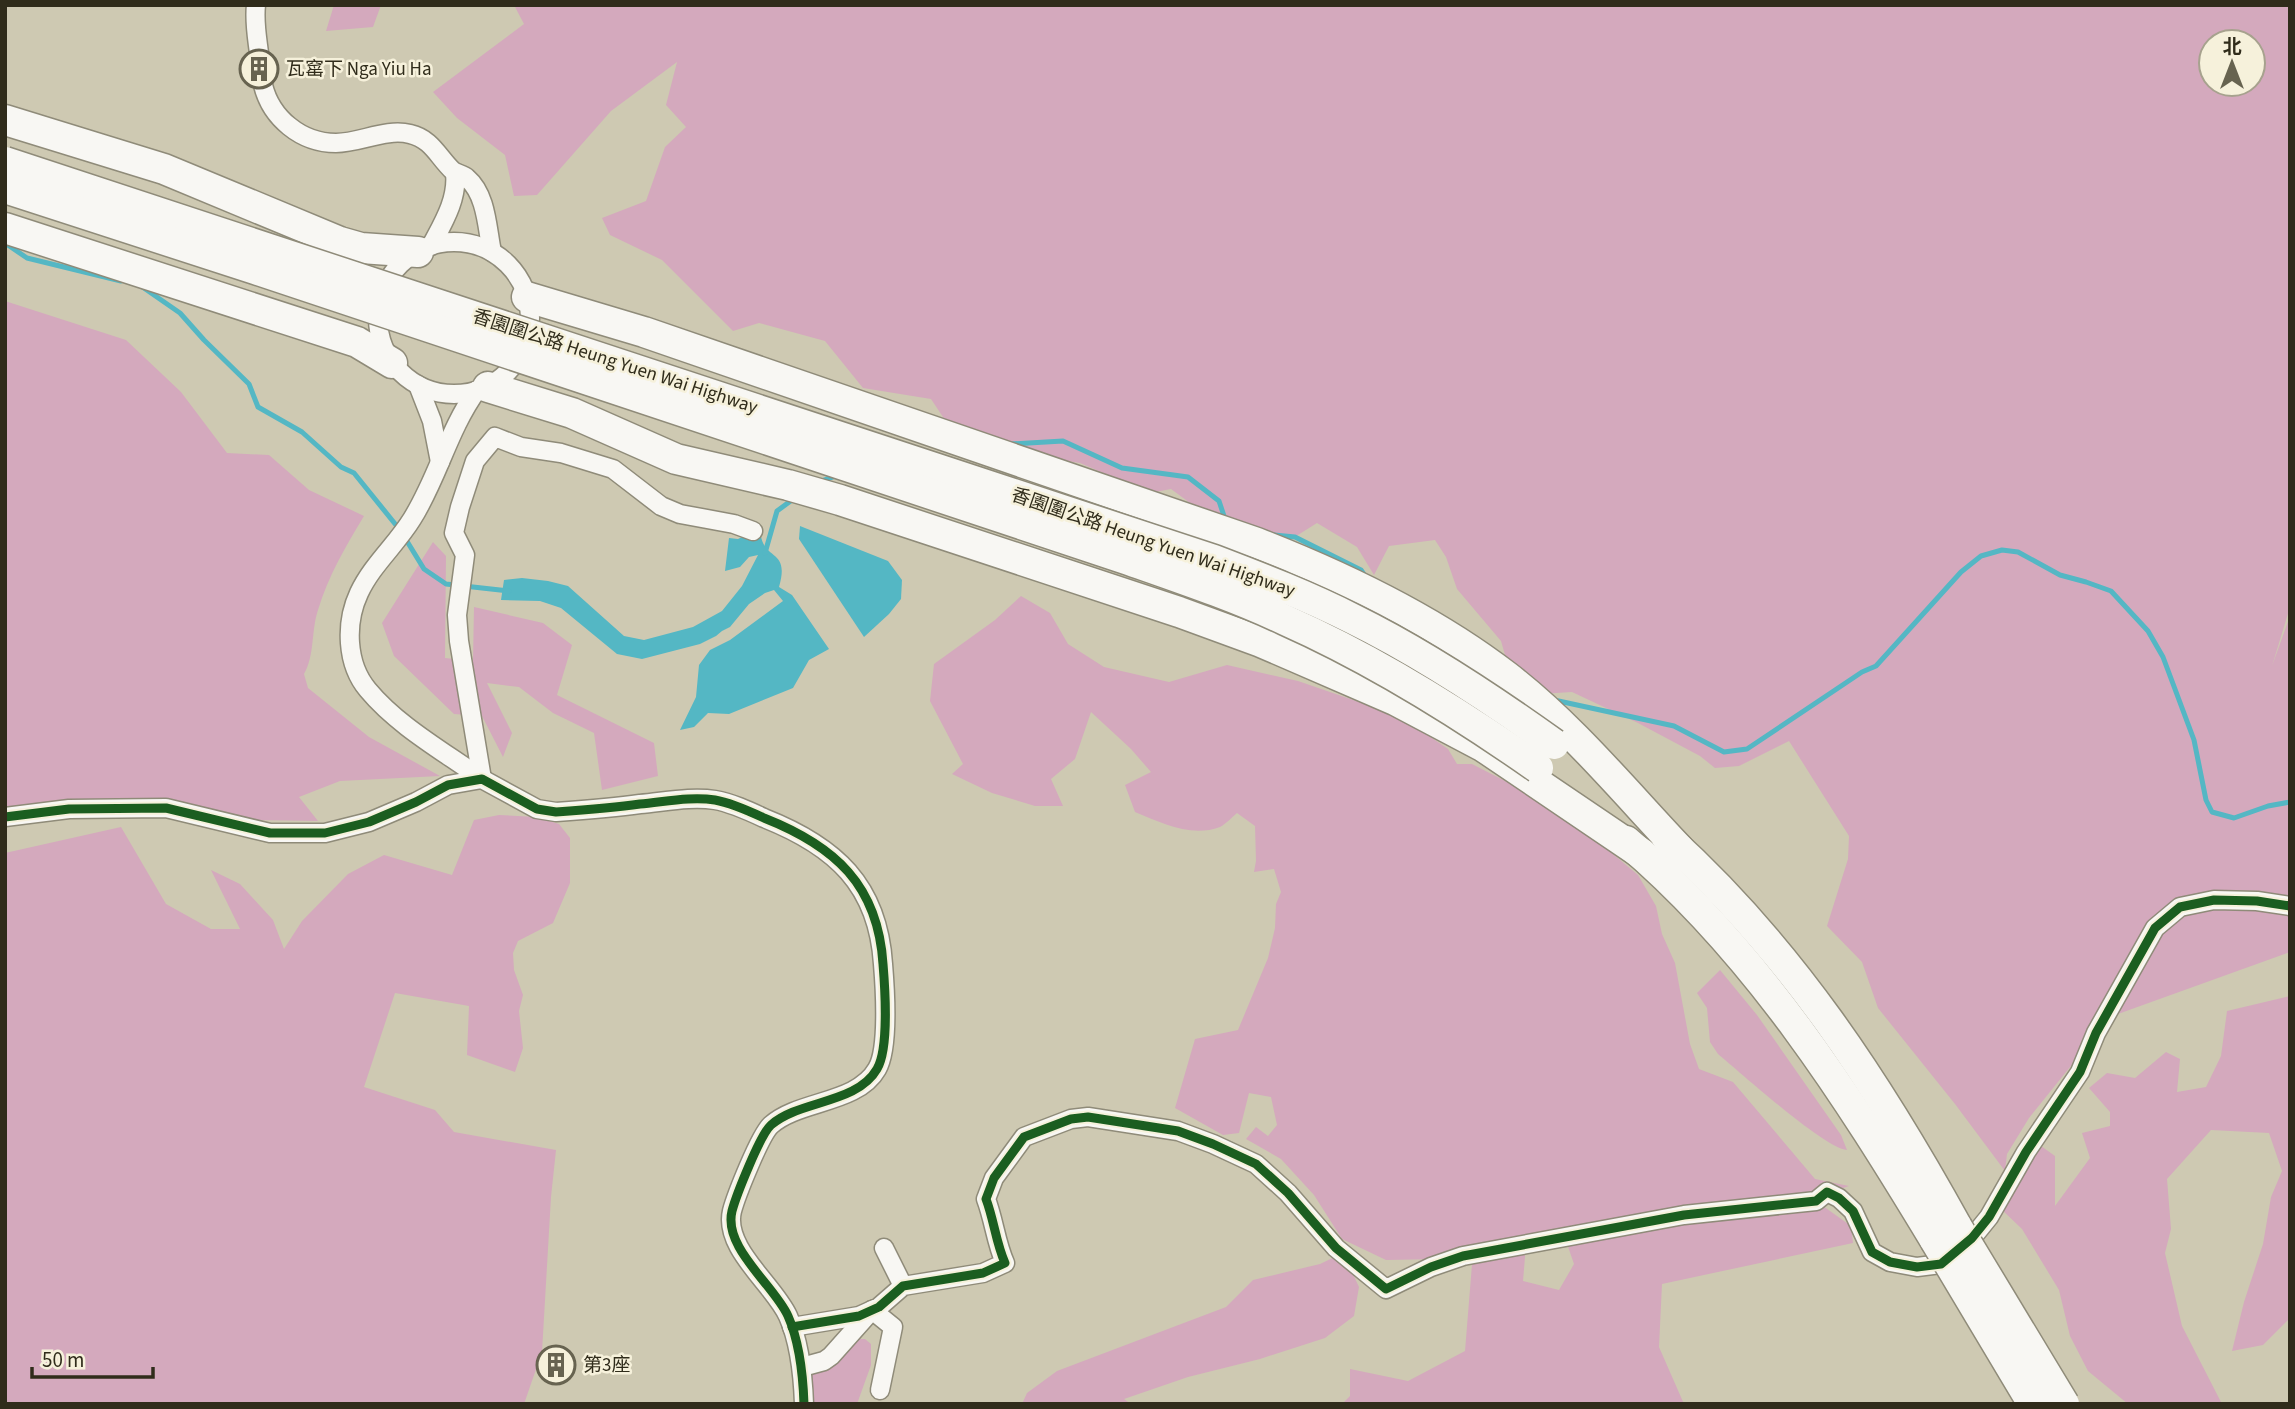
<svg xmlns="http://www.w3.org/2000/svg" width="2295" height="1409" font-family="'Source Sans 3','Noto Sans SC',sans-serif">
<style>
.green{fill:#d4a9bd;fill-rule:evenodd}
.water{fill:#54b7c4}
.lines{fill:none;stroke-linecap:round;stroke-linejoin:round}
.stream{stroke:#54b7c4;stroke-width:5}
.minor-casing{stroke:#8f8b79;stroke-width:21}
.trunk-casing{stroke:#8f8b79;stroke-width:33}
.minor{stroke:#f8f7f3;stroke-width:18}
.trunk{stroke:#f8f7f3;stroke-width:30}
.trunk-bridge-casing{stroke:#8f8b79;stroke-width:33;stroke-linecap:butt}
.trunk-bridge{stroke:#f8f7f3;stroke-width:30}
.cycleway-casing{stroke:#f6f1db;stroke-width:13}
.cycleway{stroke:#1b5e20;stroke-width:9}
.labels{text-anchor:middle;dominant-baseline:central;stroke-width:5;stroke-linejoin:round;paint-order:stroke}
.poi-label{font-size:19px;fill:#302c1b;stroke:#f6f1db;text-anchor:start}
.street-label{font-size:19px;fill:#302c1b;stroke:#f6f1db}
</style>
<rect width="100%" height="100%" fill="#cec9b2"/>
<g class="green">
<path d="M334 5H381L373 27 326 31Z"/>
<path d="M514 5H2290V607L2272 666 2290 616V952L2118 1014 2070 1067 2029 1118 2007 1154 2005 1171 1955 1104 1878 1008 1862 962 1827 926 1848 859 1849 836 1789 741 1739 766 1715 768 1700 756 1638 723 1572 692 1509 696 1514 686 1501 641 1457 589 1446 557 1435 540 1389 546 1374 575 1357 547 1317 523 1282 545 1201 511 1171 489 1150 493 1080 463 1036 456 945 420 931 399 863 388 825 341 759 323 733 331 662 260 610 235 602 218 646 201 665 147 686 127 666 105 677 62 611 111 537 195 514 196 505 155 457 118 433 92 524 24ZM2211 42H2253V84H2211Z"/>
<path d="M5 301 126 340 181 392 227 453 269 455 309 490 364 516C346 546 328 576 318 610 311 631 315 655 304 674L308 688 369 737 440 776 340 781 299 797 318 821 250 820 165 799 63 801 5 810Z"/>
<path d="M433 542 446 556 445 658 473 661 474 607 543 623 572 645 557 695 654 743 658 776 602 790 594 733 553 713 519 687 487 683 512 733 503 757 482 716 454 714 394 656 382 623Z"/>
<path d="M1021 596 1050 613 1068 644 1104 667 1169 682 1227 665 1298 681 1388 712 1419 729 1448 749 1457 764H1472L1513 785 1589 834 1638 875 1656 906 1662 934 1675 963 1690 1044 1699 1069 1733 1082 1815 1179 1849 1186 1819 1196 1780 1195 1587 1227 1816 1201 1851 1226 1853 1243 1662 1284 1659 1347 1684 1404H1342L1350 1396V1369L1408 1381 1465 1351 1473 1252 1441 1259 1386 1260 1342 1239 1314 1195 1281 1159 1246 1139 1256 1127 1268 1136 1277 1125 1271 1097 1249 1093 1239 1133 1223 1135 1175 1108 1195 1039 1238 1030 1268 958 1275 928 1276 904 1281 892 1274 869 1254 872 1256 861 1255 826 1237 813C1232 817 1226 824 1220 827 1191 838 1162 823 1135 812L1125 785 1151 772 1131 749 1091 712 1075 759 1051 779 1063 806H1035L992 793 952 774 963 764 930 701 934 664 995 620ZM1564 1235 1574 1264 1559 1290 1523 1281 1526 1245Z"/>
<path d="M499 815 537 817 559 824 570 838V883L553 923 518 941 513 953 514 970 523 995 519 1011 523 1048 515 1072 467 1055 469 1006 395 993 364 1087 435 1110 454 1132 556 1150 551 1197 542 1352 524 1404H5V853L121 827 166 904 211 929H240L211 870 240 884 273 920 284 949 302 921 348 874 384 855 452 875 474 820Z"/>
<path d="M1720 970 1757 1015 1841 1135 1847 1150C1824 1148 1741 1073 1718 1054L1710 1042 1707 1008 1697 993Z"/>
<path d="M2290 996V1318L2263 1345 2232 1351 2244 1302 2263 1244 2271 1197 2282 1171 2269 1133 2211 1130 2167 1179 2171 1229 2165 1253 2182 1326 2222 1404H2128L2088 1371 2070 1336 2059 1290 2022 1229 1999 1207 2022 1159 2041 1146 2055 1156V1206L2090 1158 2082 1133 2110 1126V1112L2089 1088 2107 1073 2135 1078 2166 1052 2180 1059 2177 1092 2206 1087 2221 1056 2227 1011Z"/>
<path d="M1343 1253 1359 1287 1354 1316 1325 1338 1260 1359 1188 1377 1124 1399 1131 1404H1022L1027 1393 1057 1371 1226 1307 1253 1280 1320 1264Z"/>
<path d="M859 1339H865L871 1344V1365L857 1404H811L812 1372Z"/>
</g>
<g class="water">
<path d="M800 526 888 561 902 580 901 599 889 614 864 637 799 539Z"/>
<path d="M752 532 761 536C765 561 790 549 779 587L792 595 829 649 809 660 793 688 729 714 708 713 694 727 680 730 696 697 699 665 710 650 730 640 783 601 774 590 765 593 749 604 730 627 722 631 716 636 700 644 642 659 617 654 561 608 540 601 501 600 504 580 522 578 548 581 568 586 624 636 644 640 693 627 722 611 742 586 758 555 749 557 740 567 725 571 729 538 738 539Z"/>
</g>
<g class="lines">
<g class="stream">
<path d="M5 243 27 258 121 281"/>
<path d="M141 286 180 313 204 340 249 384 258 407 302 432 341 467 354 473 400 530"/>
<path d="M1010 444 1063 441 1122 468 1188 477 1219 501 1226 522"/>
<path d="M818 482 839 475"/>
<path d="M1274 535 1295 537 1361 570 1365 576"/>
<path d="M405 538 424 569 446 584 509 591"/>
<path d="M765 553 777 511 796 497"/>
<path d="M1554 700 1674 726 1724 752 1747 749 1862 672 1876 666 1961 572 1981 556 2002 550 2018 552 2060 575 2086 582 2111 591 2148 631 2163 657 2194 740 2206 800 2212 812 2234 818 2268 806 2290 802"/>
</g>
<defs>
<g id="minor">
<path d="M256 5C254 21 257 37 259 53 260 63 260 75 263 85 271 118 301 143 336 143 360 143 386 128 410 134 432 139 438 157 453 171 457 174 463 174 467 178 487 195 487 229 492 252"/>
<circle cx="454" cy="318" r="76"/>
<path d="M431 246C443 223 458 199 455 173"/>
<path d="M418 385 432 421 440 462"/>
<path d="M477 390C448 430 438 478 412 519 396 545 372 565 359 593 345 623 346 664 368 690 398 726 443 751 482 779"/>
<path d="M482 779 459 641 457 615 465 555 454 533 460 507 475 461 495 437 521 447 561 453 613 469 661 506 680 514 734 524 753 531"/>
<path d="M5 817 69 809 166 808 270 833H325L369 822 416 802 448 785 482 779 537 809 556 812C584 810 612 808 640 804 664 802 691 796 715 800 732 803 749 811 764 818 835 846 878 885 883 964 885 988 889 1049 877 1069 857 1104 799 1100 771 1125 760 1135 736 1196 732 1211 723 1248 774 1285 788 1316 800 1343 803 1375 804 1404"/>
<path d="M884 1248 903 1286"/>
<path d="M792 1327 859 1316 879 1307 903 1286 983 1273 1005 1263C996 1243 994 1220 986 1199L994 1178 1024 1137 1071 1119 1088 1117 1178 1131 1213 1144 1256 1164 1288 1193 1336 1248 1386 1289 1431 1267 1463 1256 1684 1215 1816 1201 1827 1192 1839 1198 1853 1211 1872 1252 1890 1262 1917 1267 1941 1264 1972 1238 1989 1217 2026 1152 2080 1072 2096 1033 2155 928 2180 907 2214 900 2257 901 2290 906"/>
<path d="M802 1367 824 1361 831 1356 872 1310 893 1327 880 1390"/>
</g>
<g id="trunk">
<path d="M5 120 164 169 340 242 361 248 418 252"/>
<path d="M5 228 357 342 392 363"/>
<path d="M527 297 644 332 1257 543C1344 577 1432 619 1506 676 1570 725 1625 792 1680 850"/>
<path d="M488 387 572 413 676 459 788 485 840 500 1179 612 1261 642 1395 700 1484 747 1642 854"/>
<path d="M1667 838C1790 949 1878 1084 1957 1227"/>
<path d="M1626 841C1756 951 1848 1096 1935 1240"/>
</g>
</defs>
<use href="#minor" class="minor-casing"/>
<use href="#trunk" class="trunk-casing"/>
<use href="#minor" class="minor"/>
<use href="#trunk" class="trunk"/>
<defs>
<g id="trunk-bridge">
<path d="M5 162 1214 560C1261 578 1308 596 1353 619 1424 654 1490 698 1554 744"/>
<path d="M5 188 255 269 1126 559C1180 578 1234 596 1285 620 1375 660 1458 712 1538 768"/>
<path d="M1957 1227 2064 1404"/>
<path d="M1935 1240 2033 1404"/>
</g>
</defs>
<use href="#trunk-bridge" class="trunk-bridge-casing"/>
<use href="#trunk-bridge" class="trunk-bridge"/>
<defs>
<g id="cycleway">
<path d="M5 817 69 809 166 808 270 833H325L369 822 416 802 448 785 482 779 537 809 556 812C584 810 612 808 640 804 664 802 691 796 715 800 732 803 749 811 764 818 835 846 878 885 883 964 885 988 889 1049 877 1069 857 1104 799 1100 771 1125 760 1135 736 1196 732 1211 723 1248 774 1285 788 1316 800 1343 803 1375 804 1404"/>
<path d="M792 1327 859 1316 879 1307 903 1286 983 1273 1005 1263C996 1243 994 1220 986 1199L994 1178 1024 1137 1071 1119 1088 1117 1178 1131 1213 1144 1256 1164 1288 1193 1336 1248 1386 1289 1431 1267 1463 1256 1684 1215 1816 1201 1827 1192 1839 1198 1853 1211 1872 1252 1890 1262 1917 1267 1941 1264 1972 1238 1989 1217 2026 1152 2080 1072 2096 1033 2155 928 2180 907 2214 900 2257 901 2290 906"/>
</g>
</defs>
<use href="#cycleway" class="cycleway-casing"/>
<use href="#cycleway" class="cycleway"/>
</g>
<defs>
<symbol id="building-ring" viewBox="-11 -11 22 22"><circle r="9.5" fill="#f6f1db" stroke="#676350" stroke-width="1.5"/><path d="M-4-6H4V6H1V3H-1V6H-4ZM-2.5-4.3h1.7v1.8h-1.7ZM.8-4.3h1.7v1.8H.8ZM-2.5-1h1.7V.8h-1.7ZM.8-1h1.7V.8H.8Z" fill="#676350"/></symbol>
</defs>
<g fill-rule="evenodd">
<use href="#building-ring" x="237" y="47" width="44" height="44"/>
<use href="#building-ring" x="534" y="1343" width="44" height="44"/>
</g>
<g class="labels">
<g class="poi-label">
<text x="286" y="69">瓦窰下 Nga Yiu Ha</text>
<text x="583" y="1365">第3座</text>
</g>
<g class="street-label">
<text transform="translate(615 362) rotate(18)">香園圍公路 Heung Yuen Wai Highway</text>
<text transform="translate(1153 543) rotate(19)">香園圍公路 Heung Yuen Wai Highway</text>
</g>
</g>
<rect width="2295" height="1409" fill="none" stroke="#302c1b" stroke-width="14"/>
<g transform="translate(2232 63)"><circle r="33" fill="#f6f1db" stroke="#a7a28e" stroke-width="2"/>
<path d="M0-5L12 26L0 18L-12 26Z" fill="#676350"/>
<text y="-10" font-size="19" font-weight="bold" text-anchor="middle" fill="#302c1b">北</text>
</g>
<path d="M32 1367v10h121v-10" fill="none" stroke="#302c1b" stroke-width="3.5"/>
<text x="42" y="1367" font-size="21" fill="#302c1b" stroke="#f6f1db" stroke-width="5" paint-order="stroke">50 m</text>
</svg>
